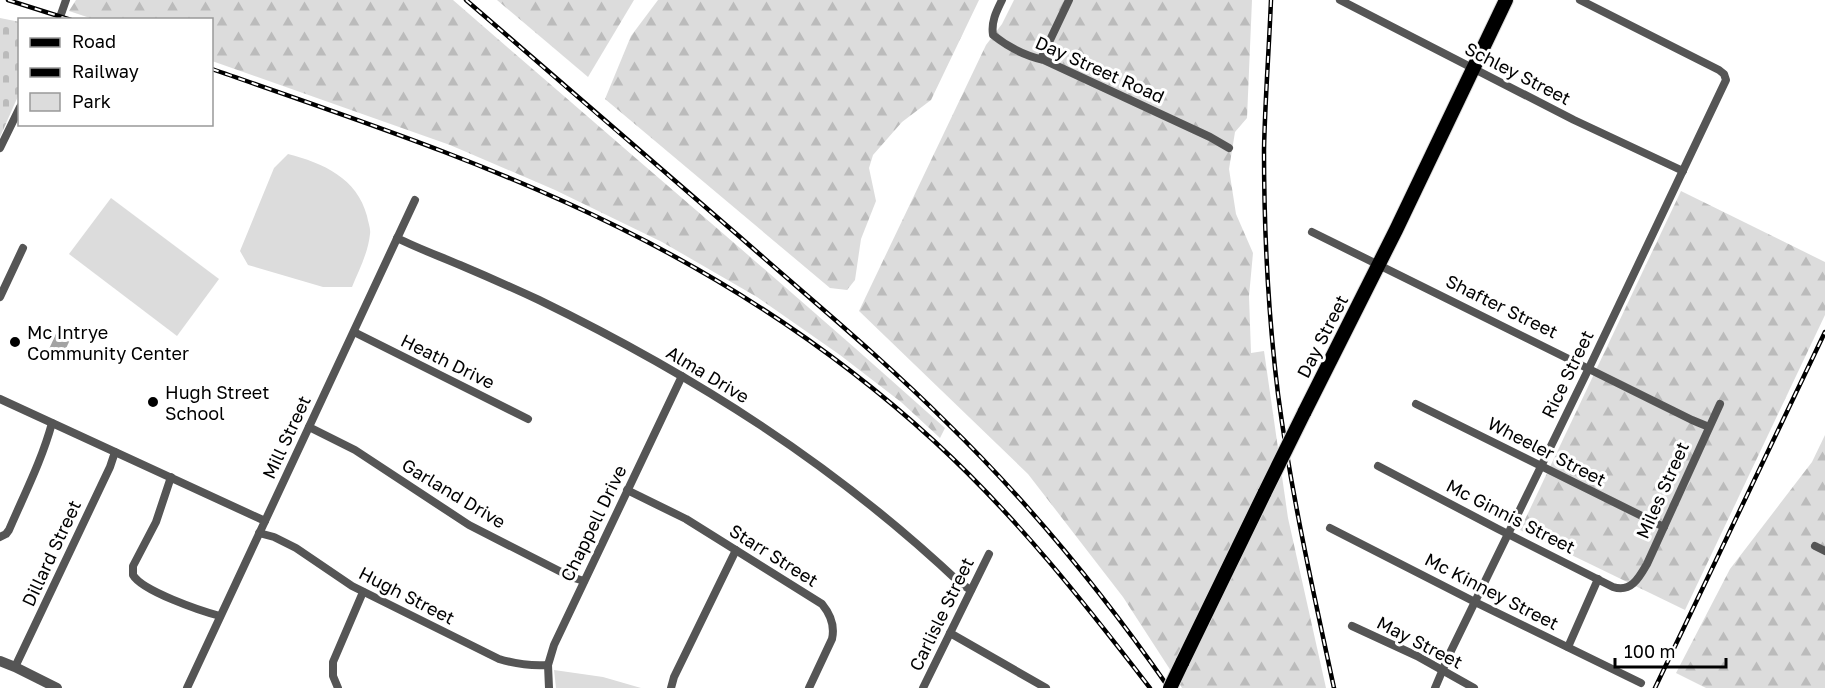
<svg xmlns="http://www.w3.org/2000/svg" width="1825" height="688" font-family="'Golos Text',sans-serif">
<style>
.forest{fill:url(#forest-firs)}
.cemetery{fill:url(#cemetery-stones)}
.park{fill:#dcdcdc}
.water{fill:url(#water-waves)}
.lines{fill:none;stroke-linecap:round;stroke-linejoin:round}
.primary-casing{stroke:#dbdbdb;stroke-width:16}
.minor{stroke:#555;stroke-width:8}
.tertiary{stroke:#555;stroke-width:10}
.primary{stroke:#000;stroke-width:14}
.rail-casing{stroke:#000;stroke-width:4.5}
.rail{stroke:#fff;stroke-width:2;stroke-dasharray:7;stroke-linecap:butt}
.primary-bridge-casing{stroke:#dbdbdb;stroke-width:16;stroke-linecap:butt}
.primary-bridge{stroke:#000;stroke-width:14}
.poi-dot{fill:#000;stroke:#fff;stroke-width:2}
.labels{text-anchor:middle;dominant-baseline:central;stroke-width:6;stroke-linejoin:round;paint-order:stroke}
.street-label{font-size:18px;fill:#000;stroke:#fff}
.poi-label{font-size:18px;fill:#000;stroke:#fff;text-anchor:start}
</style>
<defs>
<pattern id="forest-firs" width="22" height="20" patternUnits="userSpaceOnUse" patternTransform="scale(1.5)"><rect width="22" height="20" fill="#dcdcdc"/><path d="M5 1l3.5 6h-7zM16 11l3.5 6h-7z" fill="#bbb"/></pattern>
<pattern id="cemetery-stones" width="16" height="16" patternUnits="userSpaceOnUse" patternTransform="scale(1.5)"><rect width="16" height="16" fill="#dcdcdc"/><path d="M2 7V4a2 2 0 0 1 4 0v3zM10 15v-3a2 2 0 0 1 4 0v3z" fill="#bbb"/></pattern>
<pattern id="water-waves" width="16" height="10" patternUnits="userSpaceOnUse" patternTransform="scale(1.5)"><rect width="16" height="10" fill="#a3a3a3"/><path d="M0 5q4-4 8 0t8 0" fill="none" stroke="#8b8b8b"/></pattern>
</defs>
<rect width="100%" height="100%" fill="#fff"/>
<g class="forest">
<path d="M76 0H453C617 143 783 283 945 428L940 438 901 402 840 355 757 297 662 242 555 190 450 145 212 61V20L93 19 69 11Z"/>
<path d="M497 0H634L588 77Z"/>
<path d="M658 0H979L931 100 902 122 873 155 869 168 876 201 861 239 855 280 847 290 830 288 605 99 631 36Z"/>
<path d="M1014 0H1252L1247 118 1235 132 1229 169 1236 214 1253 253 1249 296 1251 353 1264 351 1288 518 1326 688H1182L1123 597 1028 474 859 311 986 45 1002 24Z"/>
<path d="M1681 191 1825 262V315L1685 610 1520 530Z"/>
<path d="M1825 435V688H1706L1676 673 1730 569 1812 462Z"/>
</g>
<path class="cemetery" d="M0 18 20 22 19 94 0 137Z"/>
<g class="park">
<path d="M288 154C323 163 357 178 367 216 368 222 371 229 370 234 368 253 359 270 352 287H323L248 265 240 251 274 168Z"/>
<path d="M111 198 219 279 177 336 69 254Z"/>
<path d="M554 670 603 677 641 688H556Z"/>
</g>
<path class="water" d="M60 325 74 331 63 355 49 349Z"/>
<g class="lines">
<defs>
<g id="primary">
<path d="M1304 413 1396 230 1506 0"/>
<path d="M1182 663 1265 492"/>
</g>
</defs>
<use href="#primary" class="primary-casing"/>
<g class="minor">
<path d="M1002 0C996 12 991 22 993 35 1008 47 1026 56 1044 60L1210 137 1229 148"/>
<path d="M1340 0 1574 120 1683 171"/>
<path d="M59 20 66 0"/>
<path d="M1041 59 1069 0"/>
<path d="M0 148 20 107"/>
<path d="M1312 232 1692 420 1709 427"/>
<path d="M397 238C417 248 439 256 460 265 486 276 513 288 539 300 695 376 834 464 961 584L971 590"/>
<path d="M0 297 23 248"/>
<path d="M354 332 528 419"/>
<path d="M0 399 265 521"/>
<path d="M1416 404 1664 527"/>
<path d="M309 427 355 450 469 525 571 577 584 581"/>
<path d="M1378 466 1498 529 1613 587C1631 593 1639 578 1647 564L1720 404"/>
<path d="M171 477 156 522 133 566V575C142 591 201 611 220 616"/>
<path d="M627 490 686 519 822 604C831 615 835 626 832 639L809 688"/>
<path d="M1330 528 1475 602 1641 683"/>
<path d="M259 533 274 537 296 548 352 586 499 659C515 664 531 666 548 665"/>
<path d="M0 537 6 534 9 530C24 495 42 460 52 423"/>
<path d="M1815 546 1825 551"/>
<path d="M1352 626 1417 656 1474 688"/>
<path d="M950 633 1046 688"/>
<path d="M1568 647 1598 579"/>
<path d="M15 667 110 467 115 452"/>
<path d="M187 688 415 200"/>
<path d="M338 688 333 676V662L363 592"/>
<path d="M549 688 548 665 554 645 682 376"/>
<path d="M671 688 674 677 736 550"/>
<path d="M923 688 989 554"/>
<path d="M1435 688 1449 655 1589 368 1726 80 1724 74 1719 70 1580 0"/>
</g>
<path class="tertiary" d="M0 661 15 667 57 688"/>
<use href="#primary" class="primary"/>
<defs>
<g id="rail">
<path d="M8 0 71 20"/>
<path d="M466 0C557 79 648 158 740 237 809 298 881 357 946 422 1029 503 1103 593 1169 688"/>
<path d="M1271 0C1269 50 1265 100 1264 150 1264 231 1268 313 1278 394 1291 493 1313 590 1334 688"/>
<path d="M212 69C349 117 489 163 620 228 733 284 840 355 934 441 1015 515 1083 601 1150 688"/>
<path d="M1655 688 1825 332"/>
</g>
</defs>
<use href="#rail" class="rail-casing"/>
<use href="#rail" class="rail"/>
<defs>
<g id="primary-bridge">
<path d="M1265 492 1304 413"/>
<path d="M1170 688 1182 663"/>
</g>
</defs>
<use href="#primary-bridge" class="primary-bridge-casing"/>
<use href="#primary-bridge" class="primary-bridge"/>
</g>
<g class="poi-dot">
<circle cx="15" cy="342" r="6"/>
<circle cx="153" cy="402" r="6"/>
</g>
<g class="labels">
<g class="street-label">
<text transform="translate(1100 69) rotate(24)">Day Street Road</text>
<text transform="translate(1518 73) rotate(27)">Schley Street</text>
<text transform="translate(1502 306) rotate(26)">Shafter Street</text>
<text transform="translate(1322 336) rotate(-63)">Day Street</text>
<text transform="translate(448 361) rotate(26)">Heath Drive</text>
<text transform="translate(708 374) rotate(31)">Alma Drive</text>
<text transform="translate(1567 374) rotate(-64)">Rice Street</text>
<text transform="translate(286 437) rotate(-65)">Mill Street</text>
<text transform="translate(1547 451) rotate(27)">Wheeler Street</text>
<text transform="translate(1662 490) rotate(-66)">Miles Street</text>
<text transform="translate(454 493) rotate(31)">Garland Drive</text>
<text transform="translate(1511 516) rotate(27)">Mc Ginnis Street</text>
<text transform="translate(593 523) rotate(-64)">Chappell Drive</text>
<text transform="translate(51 553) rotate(-65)">Dillard Street</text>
<text transform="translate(774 555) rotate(32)">Starr Street</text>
<text transform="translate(1492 591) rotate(27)">Mc Kinney Street</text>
<text transform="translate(407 595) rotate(27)">Hugh Street</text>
<text transform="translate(941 614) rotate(-64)">Carlisle Street</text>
<text transform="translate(1420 642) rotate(27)">May Street</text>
</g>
<g class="poi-label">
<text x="27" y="332">Mc Intrye<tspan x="27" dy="21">Community Center</tspan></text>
<text x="165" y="392">Hugh Street<tspan x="165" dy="21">School</tspan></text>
</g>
</g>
<rect x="18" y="18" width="195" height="108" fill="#ffffff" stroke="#999999" stroke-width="1.5"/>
<rect x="30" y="38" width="30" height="9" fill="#000000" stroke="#999999" stroke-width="1.5"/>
<text x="72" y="48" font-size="18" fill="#000000">Road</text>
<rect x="30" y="68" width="30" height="9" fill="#000000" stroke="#999999" stroke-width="1.5"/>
<text x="72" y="78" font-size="18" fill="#000000">Railway</text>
<rect x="30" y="93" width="30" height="18" fill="#dcdcdc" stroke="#999999" stroke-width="1.5"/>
<text x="72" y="108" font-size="18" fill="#000000">Park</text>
<path d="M1615 658v9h111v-9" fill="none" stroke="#000000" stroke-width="3"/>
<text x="1624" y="658" font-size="18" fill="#000000" stroke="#ffffff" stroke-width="4.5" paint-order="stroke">100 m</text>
</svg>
